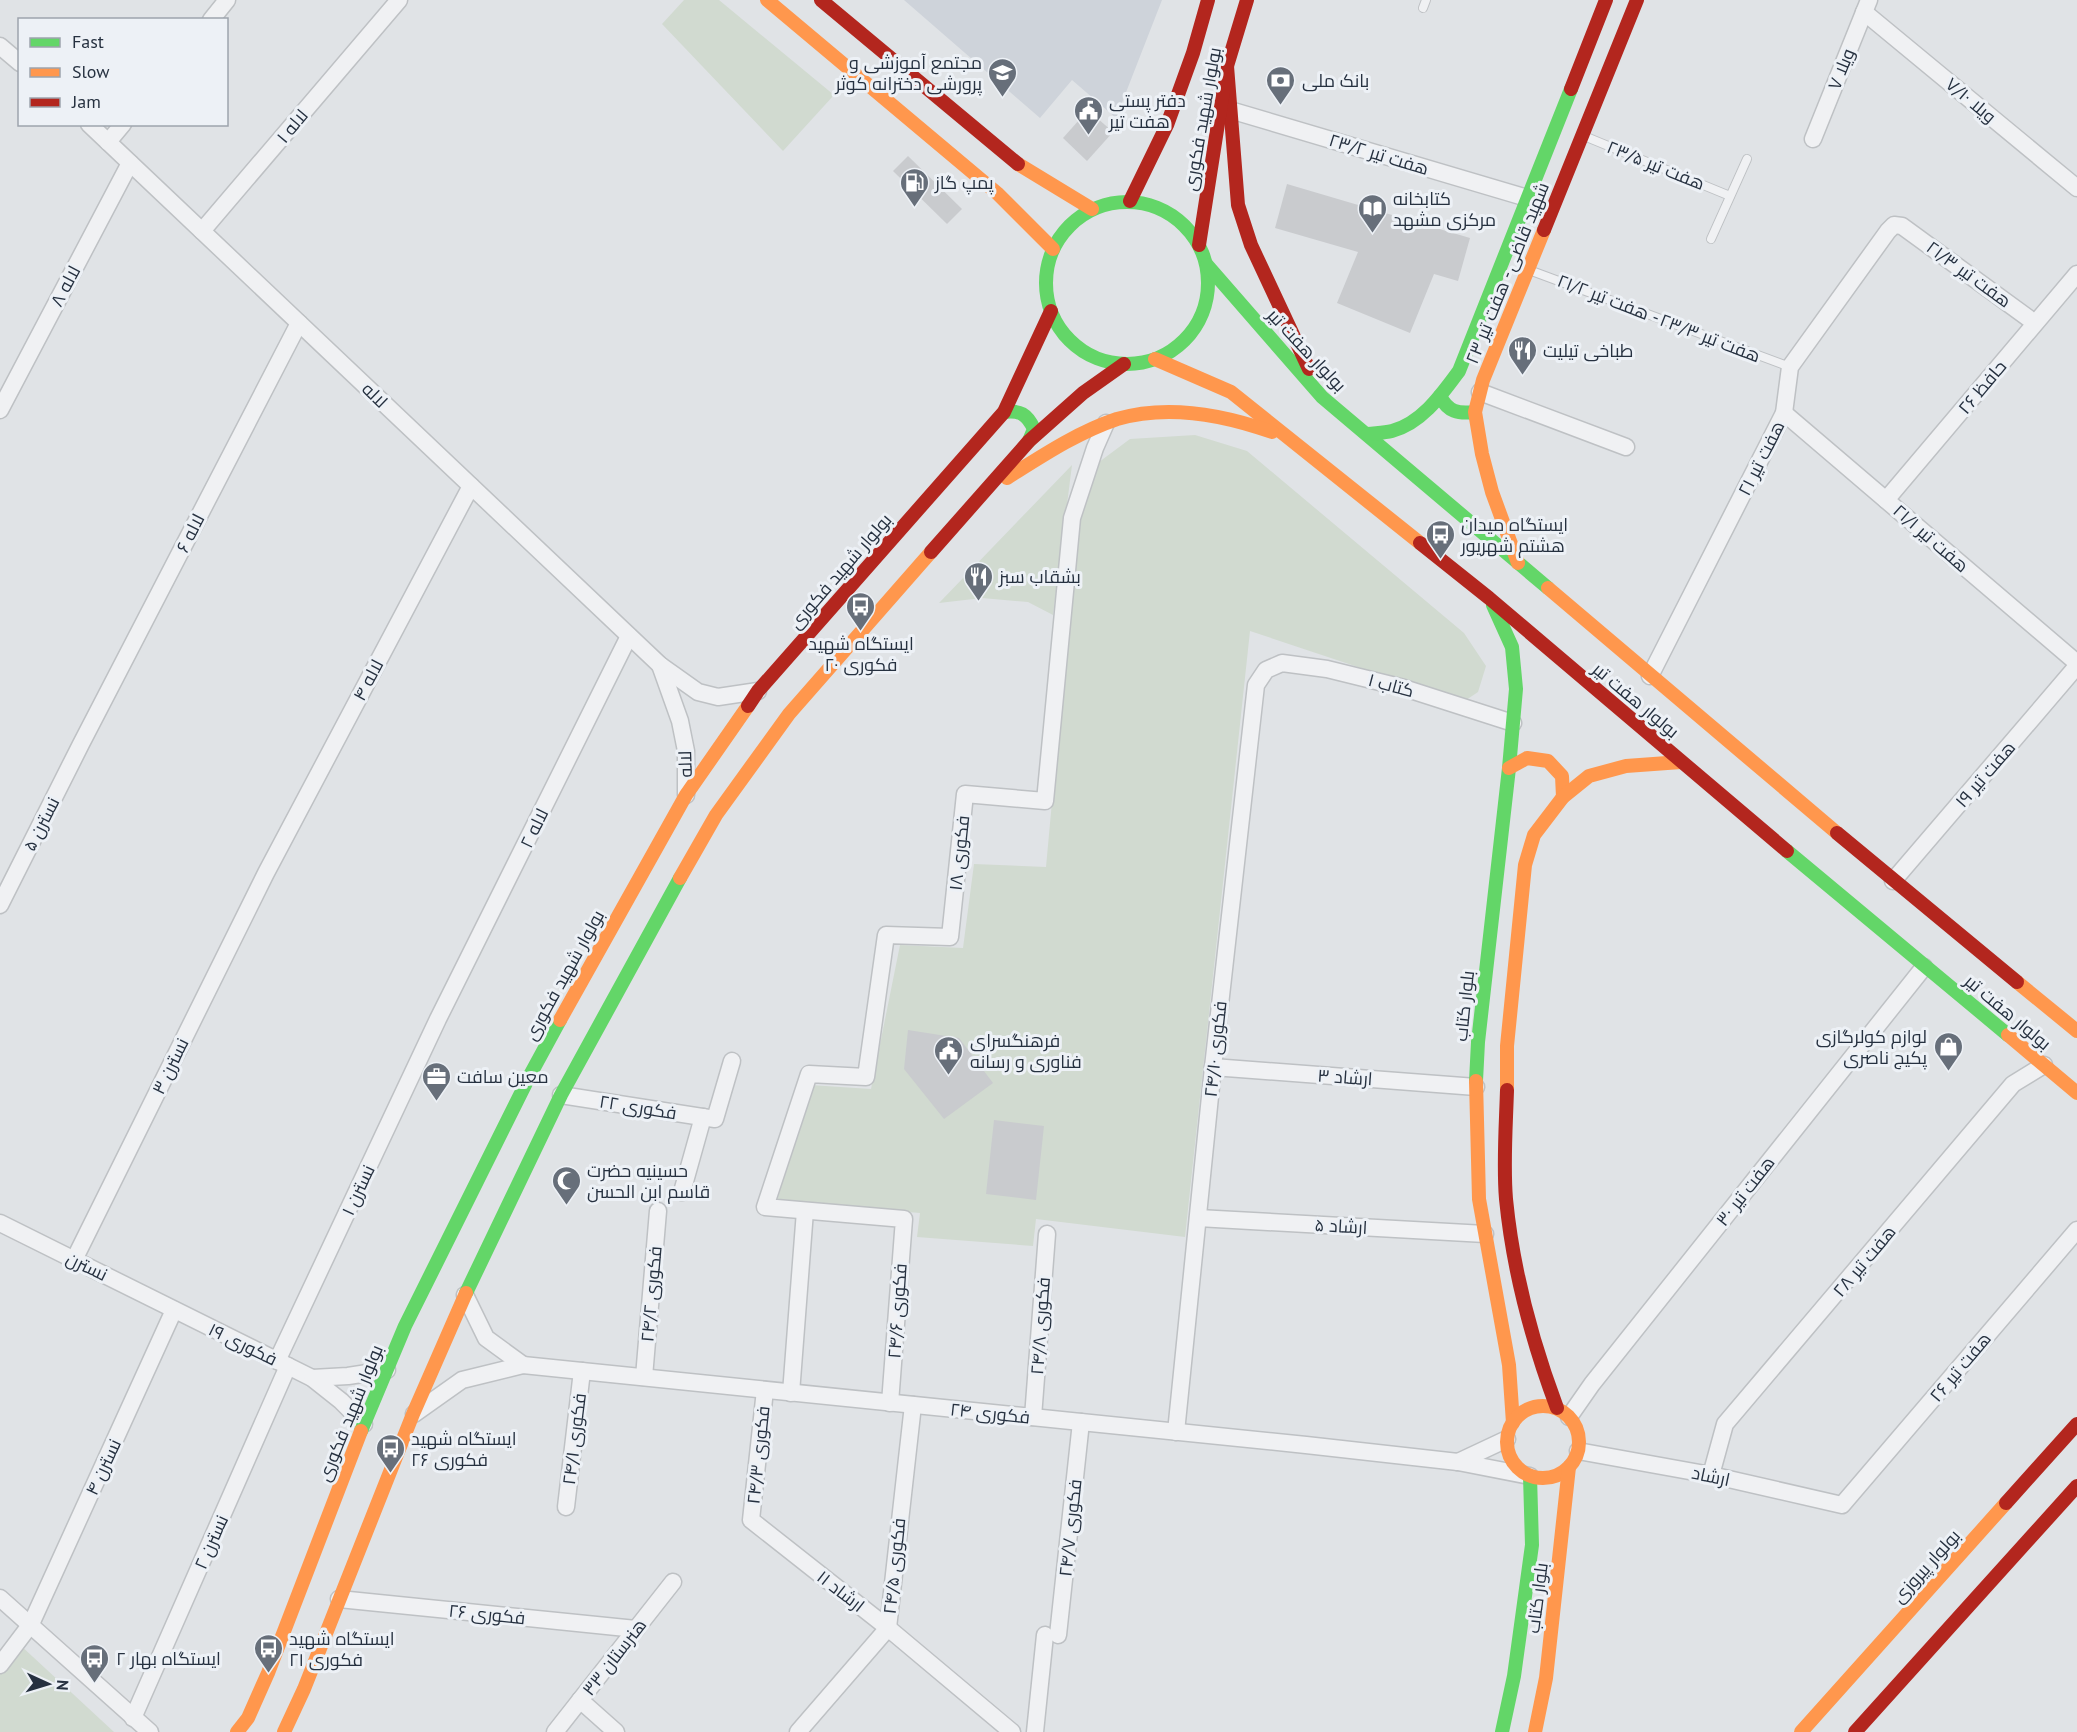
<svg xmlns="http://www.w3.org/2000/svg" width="2077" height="1732" font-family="'PT Sans',Cairo,sans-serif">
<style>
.built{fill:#ced3da}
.green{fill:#d1dad0}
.building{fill:#c9cbce}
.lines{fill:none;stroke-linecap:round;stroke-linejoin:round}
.lane-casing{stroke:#bec1c4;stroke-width:10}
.street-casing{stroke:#bec1c4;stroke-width:19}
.lane{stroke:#f0f1f3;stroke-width:8}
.street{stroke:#f0f1f3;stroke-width:16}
.fast{stroke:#63d668;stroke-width:14}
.slow{stroke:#ff974d;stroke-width:14}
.jam{stroke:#b3261e;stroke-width:14}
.labels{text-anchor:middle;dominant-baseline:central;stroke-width:6;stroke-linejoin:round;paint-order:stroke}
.poi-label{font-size:18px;fill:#263140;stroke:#edf1f6;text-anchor:start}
.street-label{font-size:18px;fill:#263140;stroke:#edf1f6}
</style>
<rect width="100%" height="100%" fill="#e0e3e6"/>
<path class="built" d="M904 0H1162L1116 118 1072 80 1040 118Z"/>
<g class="green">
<path d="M684 0H719L834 95 783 151 662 24Z"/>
<path d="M1195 435 1247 451 1464 633 1486 666 1478 692 1463 702 1250 631 1185 1237 1036 1219 1033 1246 917 1237 920 1213 777 1201 810 1085 871 1089 900 945 963 948 974 864 1046 867 1078 518 1095 465 1130 439Z"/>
<path d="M1072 465 1053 615 1028 602 982 598 939 603Z"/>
<path d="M19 1644 114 1732H0V1671Z"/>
</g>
<g class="building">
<path d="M1088 110 1113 132 1087 161 1063 138Z"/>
<path d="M908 156 962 209 947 224 893 171Z"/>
<path d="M1287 184 1470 238 1458 281 1434 274 1410 333 1337 303 1358 252 1275 228Z"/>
<path d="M908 1030 959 1038 993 1083 944 1119 904 1069Z"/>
<path d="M994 1120 1044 1126 1036 1200 986 1194Z"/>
</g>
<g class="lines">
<defs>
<g id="lane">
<path d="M1423 8 1426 0"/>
<path d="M1584 136 1730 196"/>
<path d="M1711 239 1747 159"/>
<path d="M1529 270 1790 367"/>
</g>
<g id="street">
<path d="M1864 12 2077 188"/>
<path d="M211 20 227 0"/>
<path d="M0 46 20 63"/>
<path d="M1230 110 1527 198"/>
<path d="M89 124 660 665 698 692 718 697 758 691"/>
<path d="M1813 139 1869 0"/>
<path d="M108 142 123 124"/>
<path d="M202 231 399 0"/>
<path d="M1480 392 1626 447"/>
<path d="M0 410 130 163"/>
<path d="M1784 413 2077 663"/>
<path d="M1886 500 2077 274"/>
<path d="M660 665 680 721 686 751V795"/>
<path d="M1650 676 1784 413 1790 367 1888 231 1894 225 1902 226 2035 323"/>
<path d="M1893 881 2077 666"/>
<path d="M0 905 81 744 299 323"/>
<path d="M1213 1067 1476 1087"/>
<path d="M561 1095 715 1119 732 1061"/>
<path d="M682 1192 703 1117"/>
<path d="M1198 1218 1485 1234"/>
<path d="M0 1223 312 1378 341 1401 364 1424"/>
<path d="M74 1260 266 873 471 486"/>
<path d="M465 1295 486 1338 523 1365"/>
<path d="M277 1361 438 1019 629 636"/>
<path d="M644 1377 658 1211"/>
<path d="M312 1378 348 1376 387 1370"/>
<path d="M765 1390 751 1520 888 1628 1012 1732"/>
<path d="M791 1393 805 1211"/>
<path d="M890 1403 904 1219 765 1207 809 1074 866 1077 886 935 950 937 965 794 1045 801 1072 518 1095 448 1106 423"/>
<path d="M414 1414 462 1380 523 1365 1306 1445 1458 1462 1530 1476"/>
<path d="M1033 1417 1047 1234"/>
<path d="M1569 1417 1592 1384 1924 967"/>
<path d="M1176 1432 1213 1067 1256 685 1266 670 1282 663 1327 669 1404 688 1513 723"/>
<path d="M1578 1451 1711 1475 1842 1505 2077 1230"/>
<path d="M1458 1462 1507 1439"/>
<path d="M1711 1475 1725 1424 2013 1084 2044 1065"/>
<path d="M566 1507 582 1371"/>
<path d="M0 1598 150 1732"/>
<path d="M339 1599 636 1629"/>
<path d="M1058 1635 1081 1422"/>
<path d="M0 1665 31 1624 174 1310"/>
<path d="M580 1700 616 1732"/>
<path d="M133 1718 288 1366"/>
<path d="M555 1732 673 1582"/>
<path d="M798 1732 888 1628 913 1405"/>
<path d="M1035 1732 1045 1635"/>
</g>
</defs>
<use href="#lane" class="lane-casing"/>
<use href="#street" class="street-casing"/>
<use href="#lane" class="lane"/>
<use href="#street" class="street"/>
<g class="fast">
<circle cx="1127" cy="283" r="81"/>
<path d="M1207 265 1322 397 1548 588"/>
<path d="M1440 396C1448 412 1458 414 1475 412"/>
<path d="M1004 412C1020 410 1027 414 1034 429L1029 441"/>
<path d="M1368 434C1376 433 1384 433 1392 431 1422 423 1442 394 1459 371L1571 89"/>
<path d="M1787 851 2008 1035"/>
<path d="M1476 1081 1478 1042 1509 768 1516 689 1512 647 1493 605"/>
<path d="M466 1293 561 1095 680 878"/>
<path d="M361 1431 405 1326 529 1077 560 1020"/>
<path d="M1502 1732 1514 1676 1532 1545 1530 1476"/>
</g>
<g class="slow">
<path d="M767 0 997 193 1053 249"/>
<path d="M1018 164 1092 209"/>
<path d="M1155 359 1231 392 1420 543"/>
<path d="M1007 478C1042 456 1078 432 1117 419 1168 404 1224 415 1272 432"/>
<path d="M1518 563 1492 492 1482 454 1475 412 1483 380 1544 230"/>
<path d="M1548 588 1837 833"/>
<path d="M1509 768 1527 758 1548 761 1562 776 1563 797"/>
<path d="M680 878 716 815 789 714 931 552"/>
<path d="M2017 982 2077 1031"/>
<path d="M560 1020 686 795 748 706"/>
<path d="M2008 1035 2077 1093"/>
<path d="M1476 1081 1479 1199 1509 1365 1513 1423"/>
<path d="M1507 1090V1046L1525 865 1534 835 1563 797 1589 776 1626 766 1681 762"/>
<circle cx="1543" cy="1442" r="36"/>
<path d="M237 1732 248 1718 268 1673 361 1431"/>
<path d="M284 1732 304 1689 413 1414 466 1293"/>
<path d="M1535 1732 1546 1678 1569 1467"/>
<path d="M1801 1732 2006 1503"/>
</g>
<g class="jam">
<path d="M821 0 1018 164"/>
<path d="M1227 66 1238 205 1251 245 1309 369"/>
<path d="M1571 89 1606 0"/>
<path d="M1130 201 1167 125 1193 53 1208 0"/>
<path d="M1544 230 1637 0"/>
<path d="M1199 245 1227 66 1247 0"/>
<path d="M1420 543 1489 598 1787 851"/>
<path d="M931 552 1029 441 1083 393 1124 364"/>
<path d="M748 706 758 691 1004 412 1051 311"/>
<path d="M1837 833 2017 982"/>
<path d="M1507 1090C1506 1125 1503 1164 1506 1199 1513 1271 1532 1341 1557 1408"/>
<path d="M2006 1503 2077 1424"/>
<path d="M1855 1732 2077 1486"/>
</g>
</g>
<defs>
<symbol id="school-pin" viewBox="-11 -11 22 30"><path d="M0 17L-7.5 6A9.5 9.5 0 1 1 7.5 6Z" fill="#676f7a" stroke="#edf1f6"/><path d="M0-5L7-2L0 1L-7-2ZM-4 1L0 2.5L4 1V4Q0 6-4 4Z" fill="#fff"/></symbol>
<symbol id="bank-pin" viewBox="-11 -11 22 30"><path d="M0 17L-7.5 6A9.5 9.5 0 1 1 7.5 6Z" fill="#676f7a" stroke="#edf1f6"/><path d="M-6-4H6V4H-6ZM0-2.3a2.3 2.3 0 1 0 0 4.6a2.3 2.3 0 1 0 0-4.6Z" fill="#fff"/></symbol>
<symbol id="civic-pin" viewBox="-11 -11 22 30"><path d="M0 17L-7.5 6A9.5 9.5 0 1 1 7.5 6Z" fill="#676f7a" stroke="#edf1f6"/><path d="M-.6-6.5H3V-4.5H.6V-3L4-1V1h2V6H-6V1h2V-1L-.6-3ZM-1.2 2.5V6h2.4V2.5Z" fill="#fff"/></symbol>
<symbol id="fuel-pin" viewBox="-11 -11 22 30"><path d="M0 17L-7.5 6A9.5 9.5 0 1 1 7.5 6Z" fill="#676f7a" stroke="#edf1f6"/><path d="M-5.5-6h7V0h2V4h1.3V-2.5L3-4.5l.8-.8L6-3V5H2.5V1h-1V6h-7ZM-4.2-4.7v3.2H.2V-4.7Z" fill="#fff"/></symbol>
<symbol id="library-pin" viewBox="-11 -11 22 30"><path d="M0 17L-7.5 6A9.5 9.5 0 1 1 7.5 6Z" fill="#676f7a" stroke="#edf1f6"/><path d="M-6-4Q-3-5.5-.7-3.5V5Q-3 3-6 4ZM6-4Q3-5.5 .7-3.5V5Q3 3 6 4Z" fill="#fff"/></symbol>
<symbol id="restaurant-pin" viewBox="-11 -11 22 30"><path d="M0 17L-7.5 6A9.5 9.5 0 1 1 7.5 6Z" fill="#676f7a" stroke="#edf1f6"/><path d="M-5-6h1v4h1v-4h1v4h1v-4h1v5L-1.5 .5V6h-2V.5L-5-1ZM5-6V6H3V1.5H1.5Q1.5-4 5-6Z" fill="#fff"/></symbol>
<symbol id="bus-pin" viewBox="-11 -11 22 30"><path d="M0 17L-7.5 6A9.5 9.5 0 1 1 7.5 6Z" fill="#676f7a" stroke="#edf1f6"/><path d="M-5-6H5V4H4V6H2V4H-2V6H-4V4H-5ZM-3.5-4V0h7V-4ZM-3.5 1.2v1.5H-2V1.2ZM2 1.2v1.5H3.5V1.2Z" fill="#fff"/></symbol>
<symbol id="shop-pin" viewBox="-11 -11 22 30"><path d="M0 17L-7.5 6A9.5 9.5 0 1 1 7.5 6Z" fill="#676f7a" stroke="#edf1f6"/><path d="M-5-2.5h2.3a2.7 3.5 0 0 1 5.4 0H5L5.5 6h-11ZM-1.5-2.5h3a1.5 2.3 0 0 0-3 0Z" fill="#fff"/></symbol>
<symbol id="office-pin" viewBox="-11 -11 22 30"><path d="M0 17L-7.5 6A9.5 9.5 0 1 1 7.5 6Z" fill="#676f7a" stroke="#edf1f6"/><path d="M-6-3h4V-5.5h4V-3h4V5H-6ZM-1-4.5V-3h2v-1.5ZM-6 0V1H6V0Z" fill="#fff"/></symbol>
<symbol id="mosque-pin" viewBox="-11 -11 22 30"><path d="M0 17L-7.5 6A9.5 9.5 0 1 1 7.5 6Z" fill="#676f7a" stroke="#edf1f6"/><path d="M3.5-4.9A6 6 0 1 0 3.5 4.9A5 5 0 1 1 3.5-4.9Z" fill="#fff"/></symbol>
</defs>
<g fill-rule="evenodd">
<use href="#school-pin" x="986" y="56" width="33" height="45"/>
<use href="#bank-pin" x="1264" y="64" width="33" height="45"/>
<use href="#civic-pin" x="1072" y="94" width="33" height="45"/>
<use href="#fuel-pin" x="898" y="166" width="33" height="45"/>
<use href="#library-pin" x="1356" y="192" width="33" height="45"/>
<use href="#restaurant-pin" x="1506" y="334" width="33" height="45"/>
<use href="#bus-pin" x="1424" y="518" width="33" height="45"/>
<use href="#restaurant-pin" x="962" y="560" width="33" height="45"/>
<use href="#bus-pin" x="844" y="590" width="33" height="45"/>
<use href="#shop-pin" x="1932" y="1030" width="33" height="45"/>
<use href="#civic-pin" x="932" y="1034" width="33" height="45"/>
<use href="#office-pin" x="420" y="1060" width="33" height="45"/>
<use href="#mosque-pin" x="550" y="1164" width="33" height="45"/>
<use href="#bus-pin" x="374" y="1432" width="33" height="45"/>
<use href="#bus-pin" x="252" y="1632" width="33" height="45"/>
<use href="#bus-pin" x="78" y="1642" width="33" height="45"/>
</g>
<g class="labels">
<g class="poi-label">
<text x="982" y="62" text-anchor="end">مجتمع آموزشی و<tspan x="982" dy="21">پرورشی دخترانه کوثر</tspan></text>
<text x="1302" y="80">بانک ملی</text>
<text x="1109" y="100">دفتر پستی<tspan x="1109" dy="21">هفت تیر</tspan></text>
<text x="935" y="182">پمپ گاز</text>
<text x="1393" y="198">کتابخانه<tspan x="1393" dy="21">مرکزی مشهد</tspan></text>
<text x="1543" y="350">طباخی تیلیت</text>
<text x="1461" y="524">ایستگاه میدان<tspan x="1461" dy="21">هشتم شهریور</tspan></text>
<text x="999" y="576">بشقاب سبز</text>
<text x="861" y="643" text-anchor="middle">ایستگاه شهید<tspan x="861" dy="21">فکوری ۲۰</tspan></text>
<text x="1927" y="1036" text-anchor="end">لوازم کولرگازی<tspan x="1927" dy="21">پکیج ناصری</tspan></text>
<text x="970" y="1040">فرهنگسرای<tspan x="970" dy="21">فناوری و رسانه</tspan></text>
<text x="457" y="1076">معین سافت</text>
<text x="587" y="1170">حسینیه حضرت<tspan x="587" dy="21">قاسم ابن الحسن</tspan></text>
<text x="411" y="1438">ایستگاه شهید<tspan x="411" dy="21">فکوری ۲۶</tspan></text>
<text x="289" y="1638">ایستگاه شهید<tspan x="289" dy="21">فکوری ۲۱</tspan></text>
<text x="116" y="1658">ایستگاه بهار ۲</text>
</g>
<g class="street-label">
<text transform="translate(1841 69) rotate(-68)">ویلا ۷</text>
<text transform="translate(1971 100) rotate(40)">ویلا ۷/۱۰</text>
<text transform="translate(1202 119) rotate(-80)">بولوار شهید فکوری</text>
<text transform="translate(292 126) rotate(-50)">لاله ۱</text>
<text transform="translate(1379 154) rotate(17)">هفت تیر ۲۳/۲</text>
<text transform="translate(1656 165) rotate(22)">هفت تیر ۲۳/۵</text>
<text transform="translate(1507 273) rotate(-68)">شهید قاضی - هفت تیر ۲۳</text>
<text transform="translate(1969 274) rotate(36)">هفت تیر ۲۱/۳</text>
<text transform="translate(65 286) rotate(-62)">لاله ۸</text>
<text transform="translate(1659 318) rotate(21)">هفت تیر ۲۳/۳ - هفت تیر ۲۱/۲</text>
<text transform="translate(1307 350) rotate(47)">بولوار هفت تیر</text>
<text transform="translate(1982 387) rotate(-50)">حافظ ۲۶</text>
<text transform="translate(375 395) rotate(44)">لاله</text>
<text transform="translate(1761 458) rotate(-63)">هفت تیر ۲۱</text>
<text transform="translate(190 533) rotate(-63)">لاله ۶</text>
<text transform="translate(1931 538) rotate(41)">هفت تیر ۲۱/۱</text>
<text transform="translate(840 571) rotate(-49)">بولوار شهید فکوری</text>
<text transform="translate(368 680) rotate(-62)">لاله ۴</text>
<text transform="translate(1391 685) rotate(15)">کتاب ۱</text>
<text transform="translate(1636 700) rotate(40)">بولوار هفت تیر</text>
<text transform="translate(685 764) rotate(-92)">لاله</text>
<text transform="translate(1985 774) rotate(-49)">هفت تیر ۱۹</text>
<text transform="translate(41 824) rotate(-63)">نسترن ۵</text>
<text transform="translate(534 828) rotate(-64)">لاله ۲</text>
<text transform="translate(959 853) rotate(-84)">فکوری ١٨</text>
<text transform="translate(564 975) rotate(-61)">بولوار شهید فکوری</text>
<text transform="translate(1464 1006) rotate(-84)">بلوار کتاب</text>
<text transform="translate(2008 1012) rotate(40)">بولوار هفت تیر</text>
<text transform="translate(1215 1049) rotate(-84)">فکوری ۲۴/۱۰</text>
<text transform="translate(170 1066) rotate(-64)">نسترن ۳</text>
<text transform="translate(1345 1077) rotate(4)">ارشاد ۳</text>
<text transform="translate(638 1107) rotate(9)">فکوری ۲۲</text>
<text transform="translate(358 1190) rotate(-65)">نسترن ۱</text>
<text transform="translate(1745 1191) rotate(-52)">هفت تیر ۳۰</text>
<text transform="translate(1341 1226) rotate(3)">ارشاد ۵</text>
<text transform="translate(1864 1261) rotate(-50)">هفت تیر ۲۸</text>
<text transform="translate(87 1266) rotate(26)">نسترن</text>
<text transform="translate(651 1294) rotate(-85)">فکوری ۲۴/۲</text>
<text transform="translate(897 1311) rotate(-86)">فکوری ۲۴/۶</text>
<text transform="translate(1040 1326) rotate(-86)">فکوری ۲۴/۸</text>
<text transform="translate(243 1344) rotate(26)">فکوری ۱۹</text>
<text transform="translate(1960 1367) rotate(-50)">هفت تیر ۲۶</text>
<text transform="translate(350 1413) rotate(-68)">بولوار شهید فکوری</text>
<text transform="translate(990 1413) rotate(6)">فکوری ۲۴</text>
<text transform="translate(574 1439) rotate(-83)">فکوری ۲۴/۱</text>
<text transform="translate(758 1455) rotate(-84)">فکوری ۲۴/۳</text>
<text transform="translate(103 1467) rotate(-65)">نسترن ۴</text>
<text transform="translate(1711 1476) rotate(12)">ارشاد</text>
<text transform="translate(1070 1528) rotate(-84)">فکوری ۲۴/۷</text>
<text transform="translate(211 1542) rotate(-66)">نسترن ۲</text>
<text transform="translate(894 1566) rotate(-84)">فکوری ۲۴/۵</text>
<text transform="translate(1926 1566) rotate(-48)">بولوار پیروزی</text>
<text transform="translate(841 1591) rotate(38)">ارشاد ۱۱</text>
<text transform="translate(1537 1598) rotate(-83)">بلوار کتاب</text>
<text transform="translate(487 1614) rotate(6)">فکوری ۲۶</text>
<text transform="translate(614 1657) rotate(-52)">هنرستان ۳۳</text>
</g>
</g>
<rect x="18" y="18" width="210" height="108" fill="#edf1f6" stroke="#9da4ad" stroke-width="1.5"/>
<rect x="30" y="38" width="30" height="9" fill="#63d668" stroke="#9da4ad" stroke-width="1.5"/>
<text x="72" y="48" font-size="18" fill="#263140">Fast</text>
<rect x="30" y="68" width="30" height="9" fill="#ff974d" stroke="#9da4ad" stroke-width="1.5"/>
<text x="72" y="78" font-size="18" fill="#263140">Slow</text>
<rect x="30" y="98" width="30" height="9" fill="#b3261e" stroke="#9da4ad" stroke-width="1.5"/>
<text x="72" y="108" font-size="18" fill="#263140">Jam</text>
<g transform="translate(48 1684) rotate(94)" stroke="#edf1f6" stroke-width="4.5" paint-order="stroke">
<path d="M0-4.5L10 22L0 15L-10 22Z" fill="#263140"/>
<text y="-9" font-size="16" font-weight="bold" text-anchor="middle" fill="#263140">N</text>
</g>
</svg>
